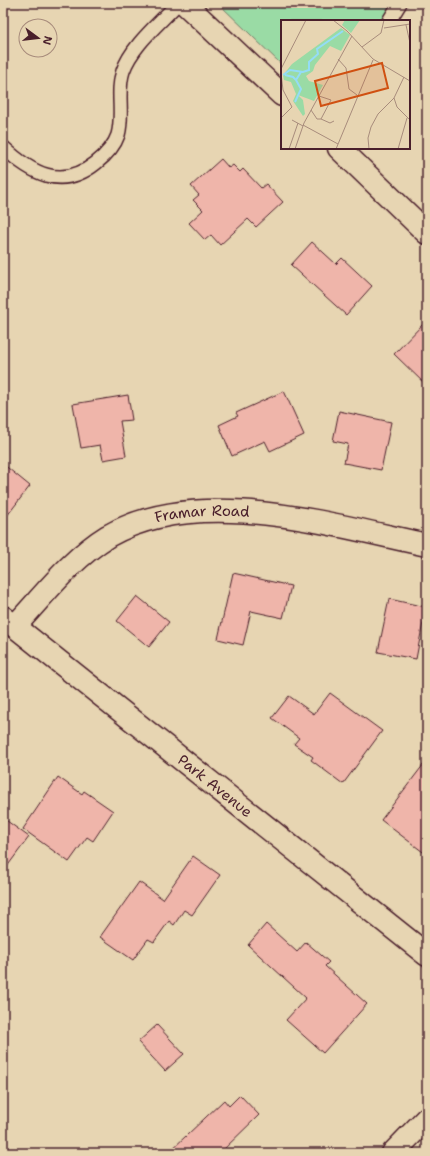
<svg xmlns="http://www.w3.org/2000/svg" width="430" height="1156" font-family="'Shantell Sans',sans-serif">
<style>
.green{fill:#9adba5;stroke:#727d68}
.building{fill:#efb5aa;stroke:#4a1f2b}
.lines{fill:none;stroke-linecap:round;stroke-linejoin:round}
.lane-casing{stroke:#4a1f2b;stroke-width:16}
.street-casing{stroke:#4a1f2b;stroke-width:25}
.secondary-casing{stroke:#4a1f2b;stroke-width:25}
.lane{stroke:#e7d5b2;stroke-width:13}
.street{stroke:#e7d5b2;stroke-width:22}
.secondary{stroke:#e7d5b2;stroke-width:22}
.labels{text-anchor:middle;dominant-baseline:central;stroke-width:4;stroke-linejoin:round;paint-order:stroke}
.street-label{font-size:15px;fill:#4a1f2b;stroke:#e7d5b2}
.inset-river{fill:none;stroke:#94dcf6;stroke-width:2}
.inset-road{fill:none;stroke:#a88c7c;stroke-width:1}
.view{fill:#d05011;fill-opacity:0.15;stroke:#d05011;stroke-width:2}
.inset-edge{fill:none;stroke:#4a1f2b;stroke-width:2}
</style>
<rect width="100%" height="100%" fill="#e7d5b2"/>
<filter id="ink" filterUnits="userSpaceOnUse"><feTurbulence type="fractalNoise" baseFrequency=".025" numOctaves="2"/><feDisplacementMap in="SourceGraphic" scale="8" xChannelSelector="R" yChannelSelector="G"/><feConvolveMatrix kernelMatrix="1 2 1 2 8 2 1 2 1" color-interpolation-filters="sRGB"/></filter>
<g filter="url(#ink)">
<path class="green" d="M218 3H393L383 21H282V65Z"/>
<g class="building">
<path d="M221 159 229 168 233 165 240 172 243 169 261 188 266 184 283 202 256 227 248 219 220 245 211 235 205 240 189 223 203 210 193 200 199 195 191 186Z"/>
<path d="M312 242 336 264 342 258 372 286 346 315 291 265Z"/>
<path d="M427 320V386L394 354Z"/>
<path d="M284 391 304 435 270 451 265 441 232 456 219 425 238 416 236 413Z"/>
<path d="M128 395 132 420 120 421 126 456 103 460 100 445 81 448 73 404Z"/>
<path d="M339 411 391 422 381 470 344 463 348 444 333 441Z"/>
<path d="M3 464 30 486 3 521Z"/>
<path d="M233 573 291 586 283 618 251 611 243 645 218 639Z"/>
<path d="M137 596 169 622 149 647 117 621Z"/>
<path d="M389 599 426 607 416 659 378 652Z"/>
<path d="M330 693 382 731 343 784 311 760 313 757 294 744 299 738 272 718 289 696 314 714Z"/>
<path d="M427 760V855L381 820Z"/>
<path d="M58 777 82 794 84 791 113 811 93 841 87 837 69 862 23 829Z"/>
<path d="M3 818 29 837 3 872Z"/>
<path d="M193 856 220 875 192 915 184 910 174 925 169 921 154 942 148 939 133 960 100 937 139 882 163 899Z"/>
<path d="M266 924 297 952 306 942 329 962 325 966 367 1004 323 1053 286 1020 306 998 248 945Z"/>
<path d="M157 1025 184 1054 165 1071 138 1042Z"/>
<path d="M240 1095 259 1115 220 1153H168L224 1100 229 1106Z"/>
</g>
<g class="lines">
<defs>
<g id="lane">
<path d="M389 21 400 3"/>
<path d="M3 147C31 173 61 191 96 163 106 155 114 147 118 135 124 114 116 92 123 71 132 45 160 23 178 3"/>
</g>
<g id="street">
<path id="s1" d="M3 617 427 955"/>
<path id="s2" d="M15 626C44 595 72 558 108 536 198 484 332 525 427 545"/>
</g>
<g id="secondary">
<path d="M184 3 282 95"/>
<path d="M339 148 427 233"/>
<path d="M393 1153 427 1118"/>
</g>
</defs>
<use href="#lane" class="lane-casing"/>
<use href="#street" class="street-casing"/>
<use href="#secondary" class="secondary-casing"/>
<use href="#lane" class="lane"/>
<use href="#street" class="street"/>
<use href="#secondary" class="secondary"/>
</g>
</g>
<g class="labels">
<g class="street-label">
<text stroke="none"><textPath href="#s2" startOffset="228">Framar Road</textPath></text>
<text stroke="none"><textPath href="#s1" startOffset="271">Park Avenue</textPath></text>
</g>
</g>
<g transform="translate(281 20)">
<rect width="129" height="129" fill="#e7d5b2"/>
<path d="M64 0H79L70 13 61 5ZM60 8 69 15 60 31 49 26 34 45 32 51 25 56 28 61 42 65 33 81 17 75 22 80 24 94 22 96 12 81 15 74 10 62 3 60 2 55 11 44Z" fill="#9adba5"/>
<path class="inset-river" d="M2 55 9 50 22 52 28 50V42L37 34 36 29 62 11M4 55 12 57 15 60M14 82 20 69 15 60 20 52"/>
<path class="inset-road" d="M52 0 66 11 92 39 129 61M125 5 129 23M103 8 129 4M81 27 100 13 103 0M57 39 65 48 68 69 76 75M0 49 25 0M0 53 2 70 11 87 0 98M113 78 116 87 129 100M30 90 36 99H40L50 80 38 76M40 99 49 103 53 101M11 100 22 106M22 105 57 124M8 129 17 103M14 129 23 103 71 16M55 129 92 40M88 129 87 118 90 107 97 94 113 78 123 57M117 129 126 98"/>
<path class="view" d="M101 43 107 68 40 86 34 61Z"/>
<rect width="129" height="129" class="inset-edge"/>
</g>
<rect width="430" height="1156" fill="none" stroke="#e7d5b2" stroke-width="16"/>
<rect x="8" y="8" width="414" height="1140" fill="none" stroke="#4a1f2b" stroke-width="1.5" filter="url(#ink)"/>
<g transform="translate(38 38) rotate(105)"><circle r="19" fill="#e7d5b2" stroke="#a88c7c"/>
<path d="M0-3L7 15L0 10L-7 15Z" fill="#4a1f2b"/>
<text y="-6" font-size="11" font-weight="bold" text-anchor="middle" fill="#4a1f2b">N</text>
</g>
</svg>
